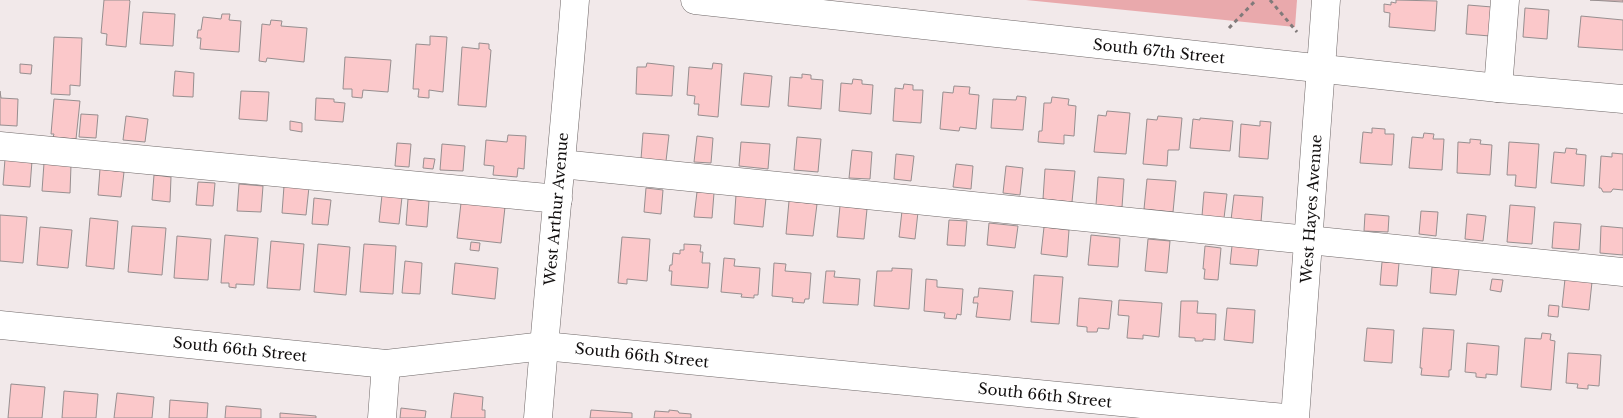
<svg xmlns="http://www.w3.org/2000/svg" width="1623" height="418" font-family="'Libre Baskerville',serif">
<style>
.green{fill:#e9a9ac}
.building{fill:#fbc8ca;stroke:#978f90}
.lines{fill:none;stroke-linecap:round;stroke-linejoin:round}
.minor-casing{stroke:#6f6868;stroke-width:29}
.path{stroke:#807a7a;stroke-width:3;stroke-dasharray:4 4;stroke-linecap:butt}
.minor{stroke:#fff;stroke-width:28}
.labels{text-anchor:middle;dominant-baseline:central;stroke-width:5;stroke-linejoin:round;paint-order:stroke}
.street-label{font-size:15px;fill:#120f0f;stroke:#fff}
</style>
<rect width="100%" height="100%" fill="#f2e9ea"/>
<path class="green" d="M1026 0H1297L1295 27Z"/>
<g class="building">
<path d="M104 0H129L130 1 126 47 106 45 107 34 101 33Z"/>
<path d="M1396 0 1437 1 1435 31 1389 27 1390 13 1384 12V4L1391 5V2L1396 3Z"/>
<path d="M1590 0H1623V2Z"/>
<path d="M1468 5 1492 7 1490 36 1466 34Z"/>
<path d="M1525 8 1549 10 1547 39 1523 37Z"/>
<path d="M143 12 175 14 173 46 140 44Z"/>
<path d="M222 14H230L229 20 241 21 239 52 200 49 201 38H197L198 30H201L203 17 221 19Z"/>
<path d="M1581 16 1623 20V50L1578 47Z"/>
<path d="M271 20 282 21 281 26 307 28 304 62 267 58 266 62 259 61 262 24 270 25Z"/>
<path d="M430 36 447 37 443 92 429 90V98L418 97 419 89H413L416 44 430 45Z"/>
<path d="M54 37 82 38 80 86 70 85V95L51 94Z"/>
<path d="M479 43 489 44V49L491 50 486 107 458 105 462 47 479 49Z"/>
<path d="M345 57 391 60 388 92 363 90 362 98 352 97V89H343Z"/>
<path d="M647 63 674 66 672 96 636 94 637 67H646Z"/>
<path d="M713 63 722 64 718 117 698 115 699 104H694L695 96 687 95 689 67 712 69Z"/>
<path d="M20 64 32 65 31 74 20 73Z"/>
<path d="M175 71 194 73 193 97 173 96Z"/>
<path d="M744 73 772 76 769 107 741 105Z"/>
<path d="M802 74 811 75V79L823 80 821 109 788 106 790 77 802 78Z"/>
<path d="M853 79 862 80V84L873 85 871 114 839 111 841 83 852 84Z"/>
<path d="M904 84 913 85V90H923L921 123 893 121 895 88 903 89Z"/>
<path d="M954 86 970 87 969 94 979 95 976 129 960 127 959 131 940 129 943 92 953 93Z"/>
<path d="M0 91 1 98 18 99 17 126 0 125Z"/>
<path d="M241 91 269 92 267 121 239 119Z"/>
<path d="M1017 96 1026 97 1023 130 991 128 993 99 1016 100Z"/>
<path d="M1052 97 1069 99 1068 105 1076 106 1074 136 1064 135V144L1038 142 1039 131H1042L1044 103H1051Z"/>
<path d="M316 98 334 99V102L345 103 343 122 315 120Z"/>
<path d="M54 99 80 101 76 139 53 137 54 134H51Z"/>
<path d="M1107 111 1130 113 1126 154 1094 152 1098 115 1106 116Z"/>
<path d="M81 114 98 115 96 138 79 137Z"/>
<path d="M126 116 148 119 145 142 123 140Z"/>
<path d="M1158 116 1182 118 1179 150H1168L1167 166 1143 164 1147 119 1157 120Z"/>
<path d="M1200 118 1233 121 1230 151 1190 148 1193 119 1200 120Z"/>
<path d="M290 121 302 123V132L290 130Z"/>
<path d="M1260 121 1271 122 1268 159 1239 157 1241 124 1260 126Z"/>
<path d="M1372 128 1385 129V134H1394L1392 165 1360 163 1363 132 1372 133Z"/>
<path d="M643 133 669 135 666 161 641 159Z"/>
<path d="M1424 133 1434 134 1433 139H1444L1442 170 1409 168 1412 137 1423 138Z"/>
<path d="M508 135 526 136 524 169 518 168 517 177 493 175 494 166 484 165 486 140 507 142Z"/>
<path d="M697 136 713 138 711 163 694 162Z"/>
<path d="M797 137 821 139 818 172 794 170Z"/>
<path d="M1470 139 1481 140 1480 144 1492 145 1490 175 1457 173 1458 142 1470 143Z"/>
<path d="M741 142 770 144 768 169 739 166Z"/>
<path d="M1509 142 1539 144 1536 188 1515 186 1516 175H1507Z"/>
<path d="M397 143 411 144 409 167 395 166Z"/>
<path d="M442 144 465 146 463 171 440 170Z"/>
<path d="M1566 148 1577 149 1576 154 1586 155 1584 186 1551 183 1554 152 1565 153Z"/>
<path d="M852 150 872 152 870 179 849 178Z"/>
<path d="M1612 153 1623 154V190L1613 189 1611 192H1603L1601 188H1599L1601 156 1612 157Z"/>
<path d="M896 154 914 156 911 181 894 179Z"/>
<path d="M424 158 435 159 433 169 423 168Z"/>
<path d="M5 159 32 161 30 187 3 185Z"/>
<path d="M44 163 71 165 70 193 42 191Z"/>
<path d="M956 164 973 166 971 189 953 187Z"/>
<path d="M1006 166 1023 168 1020 195 1003 193Z"/>
<path d="M100 169 124 172 121 197 98 195Z"/>
<path d="M1045 169 1075 171 1072 202 1043 199Z"/>
<path d="M154 175 171 177 170 202 152 200Z"/>
<path d="M1098 177 1124 179 1122 207 1096 205Z"/>
<path d="M1147 179 1176 181 1173 212 1144 209Z"/>
<path d="M198 182 215 183 213 206 196 205Z"/>
<path d="M239 184 263 186 261 212 237 211Z"/>
<path d="M284 186 309 187 306 215 282 213Z"/>
<path d="M646 188 663 190 661 214 644 212Z"/>
<path d="M697 192 714 193 712 218 694 217Z"/>
<path d="M1204 192 1227 194 1224 218 1202 216Z"/>
<path d="M382 195 402 197 399 224 379 222Z"/>
<path d="M736 195 766 198 763 227 734 224Z"/>
<path d="M1234 195 1263 197 1261 222 1231 220Z"/>
<path d="M314 198 331 200 328 225 312 224Z"/>
<path d="M408 199 429 201 427 227 406 225Z"/>
<path d="M789 201 817 204 813 236 786 234Z"/>
<path d="M461 203 505 207 501 243 457 238Z"/>
<path d="M1510 205 1535 207 1532 244 1507 242Z"/>
<path d="M840 206 867 209 864 239 837 237Z"/>
<path d="M902 211 918 212 915 239 899 237Z"/>
<path d="M1421 211 1438 212 1436 236 1419 234Z"/>
<path d="M1365 214 1389 216 1388 232 1364 231Z"/>
<path d="M1467 214 1486 216 1483 241 1465 239Z"/>
<path d="M0 215 27 217 23 263 0 261Z"/>
<path d="M90 218 118 221 114 269 86 266Z"/>
<path d="M949 220 967 221 965 246 947 245Z"/>
<path d="M1554 222 1581 224 1579 250 1552 248Z"/>
<path d="M989 223 1018 226 1015 248 987 245Z"/>
<path d="M132 226 166 228 162 275 128 272Z"/>
<path d="M1601 226 1623 228V255L1600 253Z"/>
<path d="M40 227 72 230 68 268 37 265Z"/>
<path d="M1044 227 1069 230 1067 257 1041 254Z"/>
<path d="M225 235 258 238 254 285 236 284V288L229 287V283H221Z"/>
<path d="M1091 235 1120 238 1118 267 1088 265Z"/>
<path d="M177 236 211 239 208 280 174 278Z"/>
<path d="M622 237 650 239 647 281 627 279V284L618 283Z"/>
<path d="M1148 239 1170 241 1167 273 1145 271Z"/>
<path d="M271 241 304 244 300 290 267 288Z"/>
<path d="M471 242 480 243 479 251 470 250Z"/>
<path d="M318 244 350 247 346 295 314 292Z"/>
<path d="M364 244 396 246 393 294 360 292Z"/>
<path d="M684 244 701 245 700 252H703L702 263H710L708 288 671 285 672 271H669L670 265H672L673 253 680 254V250H684Z"/>
<path d="M1205 246 1221 248 1218 280 1204 279 1205 269H1203Z"/>
<path d="M1232 246 1259 248 1257 266 1230 264Z"/>
<path d="M724 258 735 259 734 266 760 268 758 295H754V298L741 297 742 294 721 292Z"/>
<path d="M405 261 422 263 420 294 402 293Z"/>
<path d="M1382 262 1399 263 1397 286 1380 285Z"/>
<path d="M455 263 498 268 495 299 452 294Z"/>
<path d="M774 263 786 264 785 271 811 273 809 299H805L804 303 792 302 793 298 772 296Z"/>
<path d="M1432 267 1459 269 1456 295 1430 293Z"/>
<path d="M892 268 912 269 909 309 874 306 877 271H892Z"/>
<path d="M826 271H835L834 277 860 279 858 305 823 303Z"/>
<path d="M1034 275 1063 277 1059 324 1031 322Z"/>
<path d="M926 279 937 280V287L963 289 961 315 957 314 956 319 944 318 945 313 924 311Z"/>
<path d="M1492 279 1503 280 1501 292 1490 290Z"/>
<path d="M1565 279 1592 282 1589 310 1562 307Z"/>
<path d="M979 288 1013 291 1010 320 976 317 978 303H973L974 297H978Z"/>
<path d="M1079 298 1112 301 1109 329 1098 328 1097 332H1087V327L1077 326Z"/>
<path d="M1119 300 1162 303 1159 337 1143 335V339L1127 338 1129 316 1118 315Z"/>
<path d="M1181 301H1198L1197 313 1216 314 1215 340 1203 339V341H1195V338L1179 337Z"/>
<path d="M1549 305 1559 306 1558 317 1548 316Z"/>
<path d="M1227 308 1255 310 1253 343 1224 340Z"/>
<path d="M1367 328 1394 330 1392 363 1364 361Z"/>
<path d="M1423 328 1454 330 1451 370H1449V377L1421 375 1422 368H1420Z"/>
<path d="M1542 333 1551 334 1550 340 1555 341 1551 390 1521 387 1525 338 1541 339Z"/>
<path d="M1467 343 1499 346 1497 375 1486 374V378L1476 377V373L1465 372Z"/>
<path d="M1568 353 1601 355 1599 386 1588 385V389L1577 388 1578 384 1566 383Z"/>
<path d="M11 384 45 387 42 418H8Z"/>
<path d="M64 391 98 394 96 418H62Z"/>
<path d="M117 393 154 397 152 418H114Z"/>
<path d="M454 393 483 397 482 410H485V418H451Z"/>
<path d="M170 400 208 403 207 418H169Z"/>
<path d="M226 406 261 409V418H225Z"/>
<path d="M401 408 426 411 425 418H400Z"/>
<path d="M591 410 632 413V418H590Z"/>
<path d="M669 410 678 411 679 413 691 414V418H654L655 411 669 412Z"/>
<path d="M280 413 316 416V418H280Z"/>
</g>
<g class="lines">
<defs>
<g id="minor">
<path d="M695 0 1498 88 1623 99"/>
<path d="M1498 88 1505 0"/>
<path d="M0 146 558 199"/>
<path d="M561 164 1623 272"/>
<path d="M0 325 386 364 544 346 1285 418"/>
<path d="M382 418 386 364"/>
<path d="M538 418C549 279 564 140 575 0"/>
<path d="M1295 418 1326 0"/>
</g>
</defs>
<use href="#minor" class="minor-casing"/>
<g class="path">
<path d="M1270 0 1297 32"/>
<path d="M1229 28 1256 0"/>
</g>
<use href="#minor" class="minor"/>
</g>
<g class="labels">
<g class="street-label">
<text transform="translate(1159 51) rotate(6)">South 67th Street</text>
<text transform="translate(556 209) rotate(-85)">West Arthur Avenue</text>
<text transform="translate(1311 209) rotate(-86)">West Hayes Avenue</text>
<text transform="translate(240 349) rotate(6)">South 66th Street</text>
<text transform="translate(642 355) rotate(6)">South 66th Street</text>
<text transform="translate(1045 395) rotate(6)">South 66th Street</text>
</g>
</g>
</svg>
